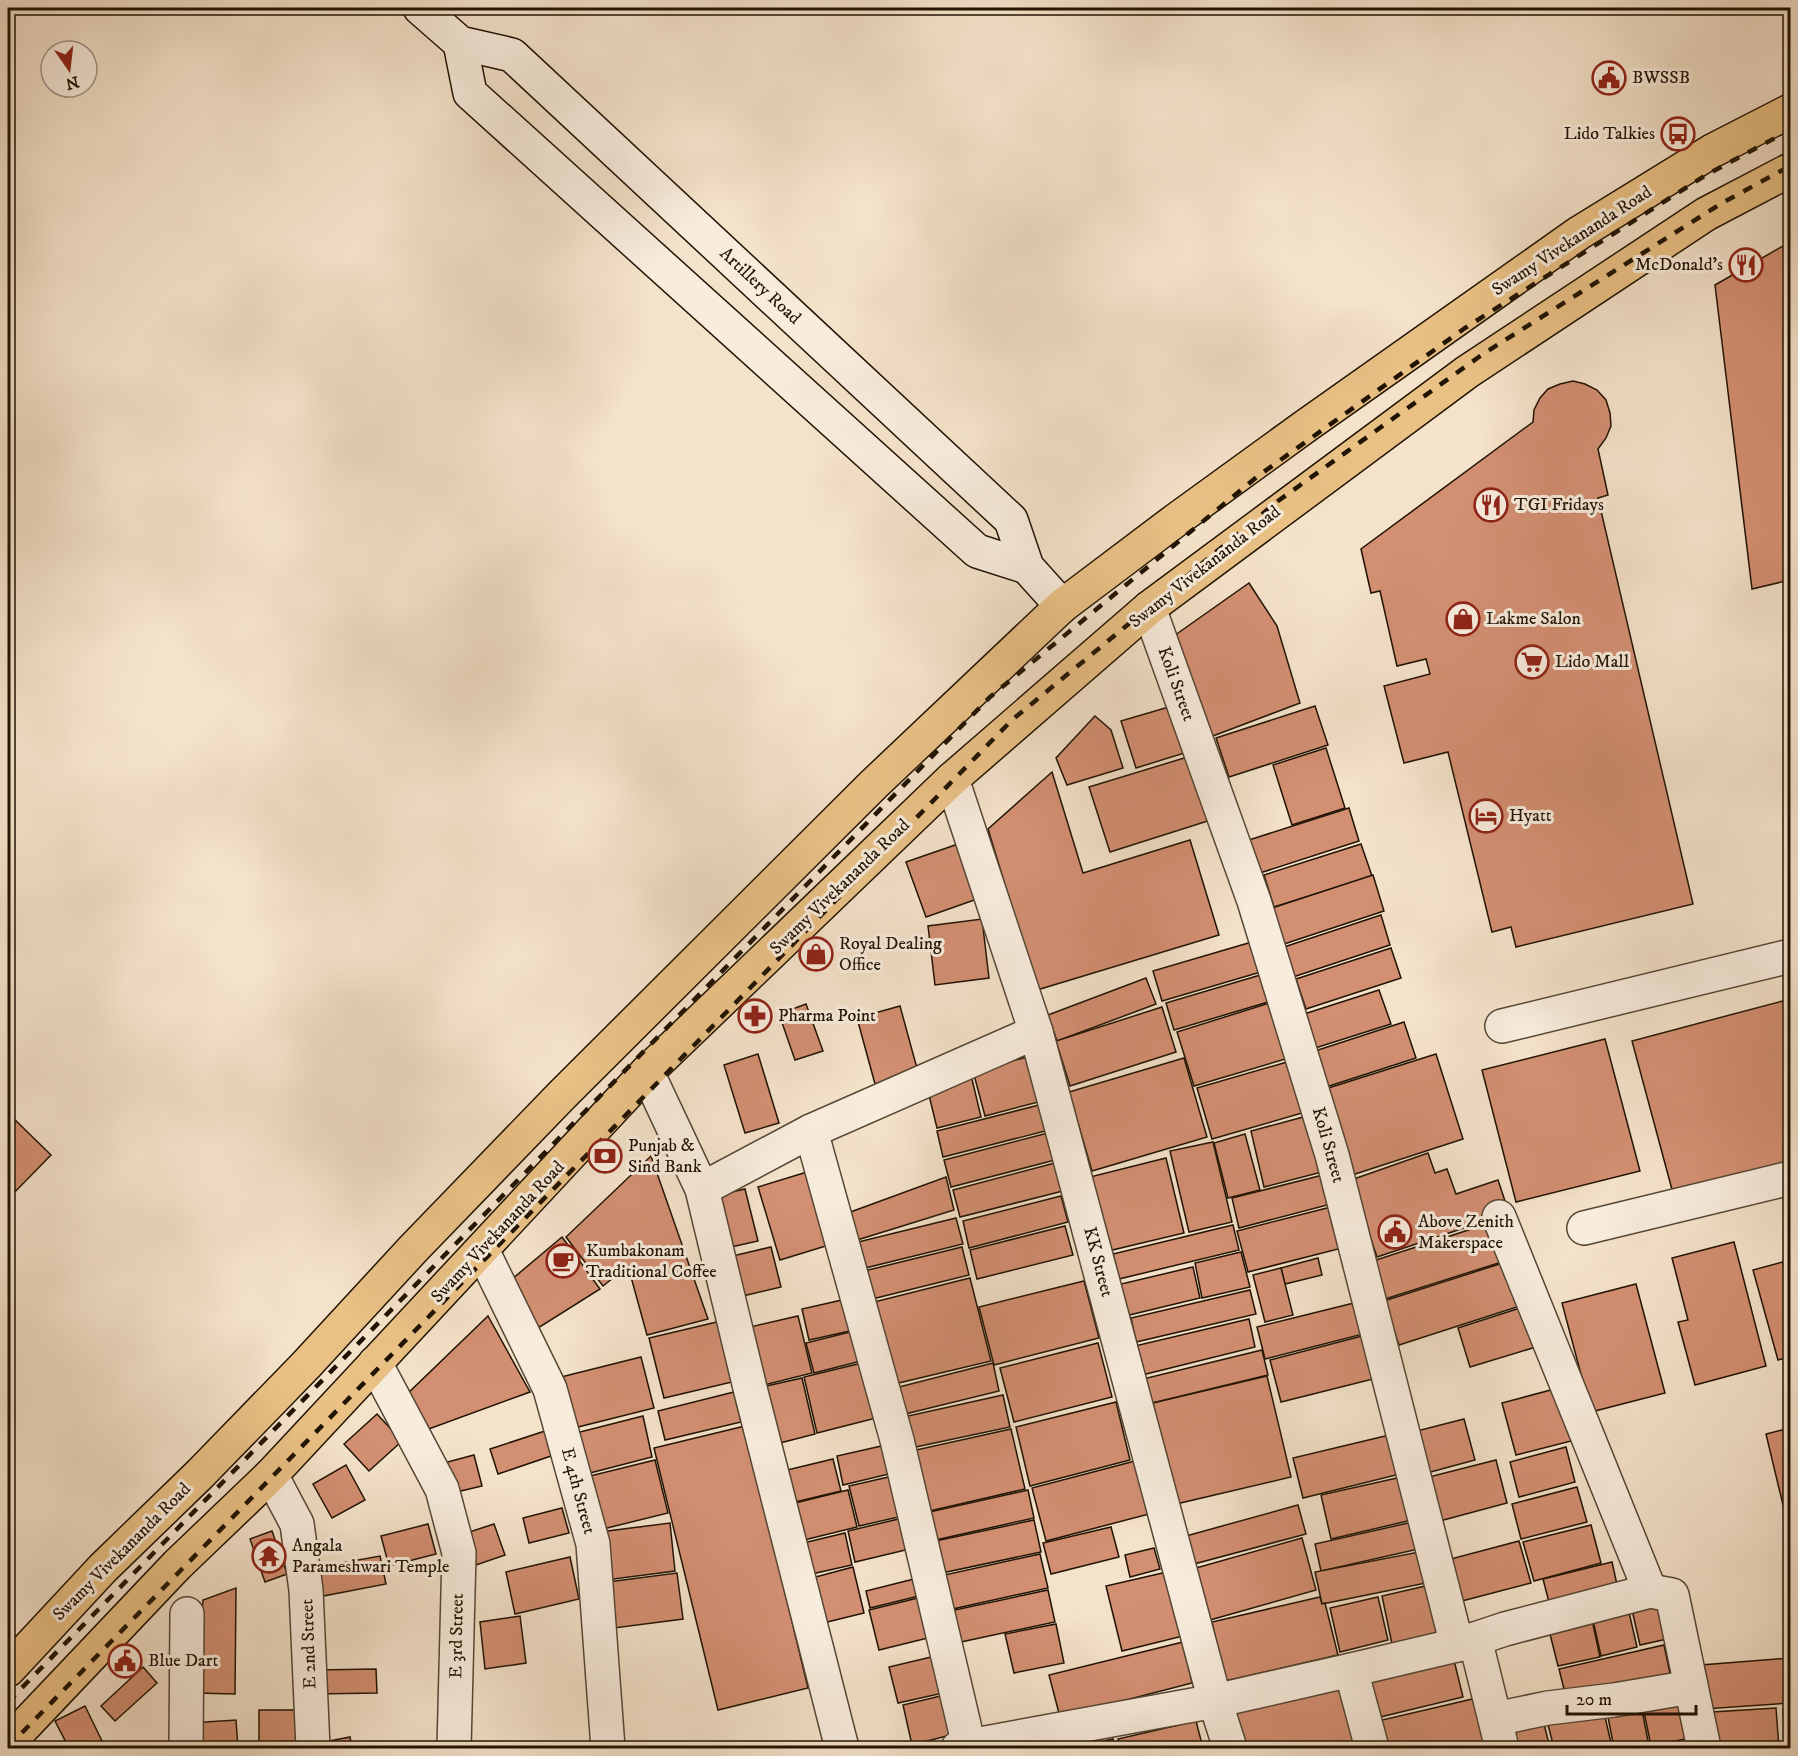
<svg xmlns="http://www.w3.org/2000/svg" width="1798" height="1756" font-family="'IM FELL DW Pica',serif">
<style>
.building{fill:#d38f72;stroke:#201303;stroke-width:1.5}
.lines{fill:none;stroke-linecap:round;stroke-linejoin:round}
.street-casing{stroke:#554735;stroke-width:36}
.secondary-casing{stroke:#201303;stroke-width:36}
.primary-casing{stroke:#201303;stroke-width:36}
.street{stroke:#f8ecdd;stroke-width:33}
.secondary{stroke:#f8ecdd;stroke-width:33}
.primary{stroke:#eac185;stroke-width:33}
.rail{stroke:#201303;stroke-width:4.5;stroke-dasharray:10 10;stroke-linecap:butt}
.labels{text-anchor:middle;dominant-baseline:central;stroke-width:6;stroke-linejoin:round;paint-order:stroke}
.poi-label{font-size:18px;fill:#201303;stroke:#f8ecdd;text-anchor:start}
.street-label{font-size:18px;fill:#201303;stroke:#f8ecdd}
</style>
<rect width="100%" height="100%" fill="#f4e2ca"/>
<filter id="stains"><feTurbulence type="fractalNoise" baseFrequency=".00333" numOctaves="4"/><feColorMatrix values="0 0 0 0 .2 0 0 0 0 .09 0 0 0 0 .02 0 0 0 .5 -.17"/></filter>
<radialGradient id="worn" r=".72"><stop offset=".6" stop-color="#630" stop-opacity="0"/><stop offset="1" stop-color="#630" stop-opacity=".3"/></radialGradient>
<g class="building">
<path d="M1790 242V580L1752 589 1715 285Z"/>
<path d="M1573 381 1585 384 1597 390 1606 400 1610 413 1611 426 1606 438 1598 449 1608 495 1598 498 1693 904 1516 947 1511 927 1492 932 1448 752 1404 763 1384 686 1430 674 1426 659 1397 666 1380 591 1371 593 1361 549 1533 422 1534 410 1540 398 1548 389 1560 384Z"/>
<path d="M1249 583 1277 626 1300 703 1205 739 1171 638Z"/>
<path d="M1179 704 1194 750 1136 768 1121 721Z"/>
<path d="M1315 706 1328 745 1229 777 1216 738Z"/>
<path d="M1095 716 1111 730 1123 768 1067 785 1056 758Z"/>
<path d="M1326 748 1345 808 1292 825 1273 765Z"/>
<path d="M1194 755 1214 819 1110 852 1089 787Z"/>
<path d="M1052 772 1083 873 1190 840 1219 935 1037 990 988 829Z"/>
<path d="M1349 808 1359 841 1260 873 1249 840Z"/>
<path d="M961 843 980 898 926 917 906 862Z"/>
<path d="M1361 844 1372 876 1274 907 1264 875Z"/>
<path d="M1373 875 1384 911 1278 946 1266 910Z"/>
<path d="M1381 915 1390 945 1293 977 1284 947Z"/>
<path d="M982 919 989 978 935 985 928 926Z"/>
<path d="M1262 939 1271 969 1162 1001 1153 971Z"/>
<path d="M1391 948 1401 978 1306 1009 1296 979Z"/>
<path d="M1267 973 1275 1000 1174 1030 1166 1003Z"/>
<path d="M1146 978 1156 1004 1057 1041 1048 1015Z"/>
<path d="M1379 990 1391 1024 1312 1049 1301 1015Z"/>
<path d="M1790 999V1166L1674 1197 1632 1041Z"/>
<path d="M1276 1001 1292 1057 1194 1086 1177 1032Z"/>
<path d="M806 1004 823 1051 795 1060 779 1014Z"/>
<path d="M900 1006 918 1072 875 1084 857 1018Z"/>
<path d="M1162 1007 1176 1052 1070 1086 1056 1041Z"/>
<path d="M1404 1022 1416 1058 1323 1088 1312 1052Z"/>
<path d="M1605 1039 1640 1171 1516 1202 1482 1070Z"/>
<path d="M758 1054 779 1123 745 1133 724 1065Z"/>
<path d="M1436 1054 1463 1139 1349 1176 1322 1090Z"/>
<path d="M1031 1056 1042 1101 985 1116 973 1071Z"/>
<path d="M1184 1058 1207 1137 1092 1171 1069 1092Z"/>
<path d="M1287 1062 1302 1113 1212 1139 1197 1088Z"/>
<path d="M971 1075 981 1117 937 1128 927 1087Z"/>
<path d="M1043 1104 1049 1130 943 1157 937 1131Z"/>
<path d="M8 1113 51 1155 8 1199Z"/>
<path d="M1307 1116 1322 1172 1264 1187 1251 1131Z"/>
<path d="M1048 1133 1055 1160 951 1187 944 1160Z"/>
<path d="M1245 1134 1260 1190 1228 1198 1214 1143Z"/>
<path d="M1213 1142 1232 1222 1189 1232 1170 1151Z"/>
<path d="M1428 1153 1435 1173 1447 1169 1456 1194 1498 1180 1509 1213 1377 1257 1351 1180Z"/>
<path d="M651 1156 708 1319 647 1335 628 1266 603 1286 566 1237Z"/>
<path d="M1166 1158 1184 1233 1108 1251 1090 1177Z"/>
<path d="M1055 1163 1063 1191 960 1217 953 1190Z"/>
<path d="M807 1172 829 1245 780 1260 758 1187Z"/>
<path d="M1323 1175 1331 1204 1239 1228 1232 1198Z"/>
<path d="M946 1177 954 1210 854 1241 845 1214Z"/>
<path d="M745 1189 758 1241 722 1249 710 1197Z"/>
<path d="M1061 1196 1068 1222 969 1248 963 1221Z"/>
<path d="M1331 1207 1342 1248 1248 1272 1237 1231Z"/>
<path d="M956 1218 963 1244 861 1269 854 1243Z"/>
<path d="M1496 1221 1508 1260 1385 1299 1373 1261Z"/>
<path d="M1233 1225 1239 1250 1119 1279 1113 1254Z"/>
<path d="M1065 1226 1073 1255 977 1279 970 1250Z"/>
<path d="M562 1237 600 1289 535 1330 511 1280Z"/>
<path d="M1734 1242 1766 1366 1695 1385 1678 1322 1688 1320 1672 1258Z"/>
<path d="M771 1247 781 1287 734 1298 724 1258Z"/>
<path d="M962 1247 969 1275 864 1301 856 1273Z"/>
<path d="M1241 1252 1250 1287 1202 1298 1195 1263Z"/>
<path d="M1318 1258 1322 1275 1285 1284 1281 1268Z"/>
<path d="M1512 1260 1526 1304 1399 1345 1384 1301Z"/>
<path d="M1790 1260V1357L1778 1360 1753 1270Z"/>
<path d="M1193 1267 1200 1298 1125 1316 1117 1285Z"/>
<path d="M1281 1268 1293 1315 1265 1322 1253 1275Z"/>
<path d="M970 1278 991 1361 890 1385 870 1303Z"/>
<path d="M1084 1281 1099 1338 994 1365 979 1307Z"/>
<path d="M1636 1284 1665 1393 1591 1412 1562 1303Z"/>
<path d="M1250 1290 1256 1314 1136 1342 1131 1318Z"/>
<path d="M851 1298 859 1329 809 1340 802 1309Z"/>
<path d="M1358 1302 1367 1333 1265 1359 1257 1327Z"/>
<path d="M1523 1307 1536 1347 1470 1367 1458 1328Z"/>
<path d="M488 1316 530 1392 415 1434 402 1399Z"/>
<path d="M798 1316 812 1373 760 1386 746 1328Z"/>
<path d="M1249 1319 1255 1347 1142 1375 1135 1346Z"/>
<path d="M717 1322 732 1382 664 1398 649 1338Z"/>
<path d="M858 1330 865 1360 814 1373 806 1343Z"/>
<path d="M1366 1335 1377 1378 1281 1402 1270 1360Z"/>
<path d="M1098 1343 1112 1397 1014 1422 1000 1368Z"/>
<path d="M1262 1350 1268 1375 1148 1404 1143 1379Z"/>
<path d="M641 1357 654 1408 570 1429 557 1378Z"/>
<path d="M866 1362 880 1417 817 1433 804 1377Z"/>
<path d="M993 1363 999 1391 905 1414 899 1387Z"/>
<path d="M1267 1376 1291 1477 1176 1504 1153 1403Z"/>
<path d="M802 1378 815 1434 776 1444 762 1387Z"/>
<path d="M1562 1387 1575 1440 1516 1455 1502 1403Z"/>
<path d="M734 1392 741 1422 665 1440 658 1411Z"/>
<path d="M1003 1395 1010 1427 906 1449 899 1418Z"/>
<path d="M1116 1402 1130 1460 1030 1486 1016 1427Z"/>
<path d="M377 1414 402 1441 369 1471 344 1444Z"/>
<path d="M643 1416 652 1457 586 1474 576 1433Z"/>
<path d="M1464 1419 1475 1460 1423 1474 1413 1432Z"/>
<path d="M745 1426 808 1688 718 1710 654 1448Z"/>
<path d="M1790 1428V1530H1789L1766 1434Z"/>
<path d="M1011 1429 1025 1489 921 1513 907 1452Z"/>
<path d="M545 1431 554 1455 498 1474 490 1449Z"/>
<path d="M1398 1433 1408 1472 1303 1498 1293 1458Z"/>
<path d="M886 1445 893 1473 843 1485 837 1456Z"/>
<path d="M1566 1447 1575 1482 1519 1497 1510 1462Z"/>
<path d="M474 1455 482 1486 448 1494 440 1464Z"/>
<path d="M833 1459 841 1491 791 1503 783 1471Z"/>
<path d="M655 1460 668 1513 603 1529 590 1476Z"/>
<path d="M1496 1460 1507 1503 1436 1522 1425 1478Z"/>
<path d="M1135 1461 1149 1514 1046 1541 1032 1488Z"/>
<path d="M346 1465 365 1500 332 1518 313 1484Z"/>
<path d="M893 1476 903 1516 859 1526 849 1486Z"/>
<path d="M1406 1476 1416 1519 1331 1539 1321 1495Z"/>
<path d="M1577 1487 1587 1522 1521 1539 1512 1504Z"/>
<path d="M848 1490 857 1527 800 1541 791 1504Z"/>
<path d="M1028 1490 1034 1518 931 1541 925 1513Z"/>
<path d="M1298 1505 1306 1534 1194 1564 1186 1536Z"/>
<path d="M562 1508 569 1533 529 1543 523 1518Z"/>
<path d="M907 1517 914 1548 855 1562 848 1531Z"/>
<path d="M1034 1520 1041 1552 937 1574 931 1542Z"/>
<path d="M1417 1521 1423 1548 1321 1571 1315 1544Z"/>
<path d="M670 1523 675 1571 606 1580 600 1532Z"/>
<path d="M428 1524 436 1554 389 1566 381 1536Z"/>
<path d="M494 1524 505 1555 473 1566 463 1534Z"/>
<path d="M1591 1525 1601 1563 1534 1581 1523 1542Z"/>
<path d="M1111 1527 1119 1557 1051 1574 1043 1543Z"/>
<path d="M272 1531 287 1574 265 1582 250 1539Z"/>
<path d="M845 1533 852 1565 807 1575 799 1544Z"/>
<path d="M1302 1538 1316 1590 1210 1620 1196 1568Z"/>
<path d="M1519 1541 1531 1583 1458 1602 1447 1560Z"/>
<path d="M1154 1548 1160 1569 1130 1577 1125 1555Z"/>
<path d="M1424 1551 1431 1582 1322 1604 1315 1572Z"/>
<path d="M1040 1554 1048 1588 948 1610 940 1576Z"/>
<path d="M380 1556 386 1584 318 1597 313 1568Z"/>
<path d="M570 1557 579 1599 515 1614 506 1572Z"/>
<path d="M1612 1562 1618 1589 1550 1606 1543 1579Z"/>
<path d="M853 1567 864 1613 819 1624 808 1579Z"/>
<path d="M1167 1572 1183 1636 1122 1651 1106 1586Z"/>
<path d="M677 1573 683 1619 614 1628 608 1582Z"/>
<path d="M922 1577 927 1594 870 1608 866 1591Z"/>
<path d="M1434 1584 1445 1632 1392 1644 1382 1596Z"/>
<path d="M236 1588 235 1694 195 1693 203 1600Z"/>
<path d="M1048 1590 1055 1622 956 1643 950 1611Z"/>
<path d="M926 1596 936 1636 879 1650 869 1610Z"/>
<path d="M1320 1597 1322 1604 1325 1603 1338 1655 1225 1681 1212 1622Z"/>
<path d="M1378 1597 1388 1640 1340 1652 1330 1608Z"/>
<path d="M1668 1601 1676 1637 1640 1645 1632 1610Z"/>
<path d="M1628 1608 1637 1647 1601 1656 1592 1616Z"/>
<path d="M520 1616 526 1663 485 1669 480 1622Z"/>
<path d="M1592 1620 1600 1657 1558 1666 1549 1630Z"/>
<path d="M1056 1624 1064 1663 1014 1673 1005 1634Z"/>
<path d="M1183 1642 1192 1683 1060 1717 1049 1675Z"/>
<path d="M1664 1645 1671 1678 1567 1701 1559 1669Z"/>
<path d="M1451 1648 1463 1697 1376 1718 1365 1669Z"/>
<path d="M944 1654 952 1691 898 1703 889 1667Z"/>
<path d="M1790 1658V1703L1704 1709 1701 1665Z"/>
<path d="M143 1667 157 1683 115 1721 101 1706Z"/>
<path d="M376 1669 377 1693 315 1694 314 1670Z"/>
<path d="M1339 1680 1358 1748H1245L1234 1707Z"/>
<path d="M953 1693 962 1732 912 1745 903 1705Z"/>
<path d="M1481 1697 1491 1740 1456 1748H1384L1378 1721Z"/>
<path d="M1688 1698 1695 1737 1651 1746 1643 1707Z"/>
<path d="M1602 1704 1612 1747 1604 1748H1554L1546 1717Z"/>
<path d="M1641 1705 1649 1746 1636 1748H1614L1607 1712Z"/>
<path d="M85 1706 104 1745 96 1748H69L55 1721Z"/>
<path d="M1776 1708 1779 1748H1715L1712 1712Z"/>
<path d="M1783 1709H1790V1748H1785Z"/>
<rect x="259" y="1710" width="37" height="38"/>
<path d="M1542 1716 1550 1748H1506L1501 1726Z"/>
<path d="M236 1720 238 1748H191L190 1723Z"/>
<path d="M1196 1721 1203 1748H1121L1118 1739Z"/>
<path d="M350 1737 352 1748H320L319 1743Z"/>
<path d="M1113 1739 1115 1748H1073Z"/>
<path d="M1492 1741 1494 1748H1465Z"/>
</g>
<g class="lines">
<defs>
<g id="street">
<path d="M1149 608 1254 901 1332 1155 1457 1645 1505 1629 1650 1591 1672 1595 1704 1748"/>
<path d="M952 779 1036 1032 1215 1701 1230 1748"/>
<path d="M1502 1026 1790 956"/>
<path d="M647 1072 702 1189 750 1388 842 1748"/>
<path d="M811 1131 897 1440 969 1746"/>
<path d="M702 1189 811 1131 1036 1032"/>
<path d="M1499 1217 1650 1591"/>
<path d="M1584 1228 1790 1178"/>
<path d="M482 1250 550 1389 593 1544 608 1748"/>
<path d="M375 1363 442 1489 459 1553 454 1748"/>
<path d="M271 1475 297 1524 306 1590 313 1748"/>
<path d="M1475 1639 1502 1748"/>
<path d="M1351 1670 1457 1645"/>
<path d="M1495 1719 1548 1708 1614 1700 1691 1687"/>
<path d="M186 1748 187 1614"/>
<path d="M958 1748 1215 1701 1351 1670 1372 1748"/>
</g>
<g id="secondary">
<path d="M420 8 460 43 512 55 1011 520 1027 567 1062 606"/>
<path d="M460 43 470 93 977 551 1027 567"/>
</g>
<g id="primary">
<path d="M8 1670 103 1568 200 1474 306 1365 414 1248 562 1095 874 784 1062 606 1176 520 1307 425 1579 233 1712 151 1790 111"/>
<path d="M8 1743 177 1565 271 1475 647 1072 952 779 1149 608 1467 372 1706 214 1790 170"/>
</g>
</defs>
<use href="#street" class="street-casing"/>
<use href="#secondary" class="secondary-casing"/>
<use href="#primary" class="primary-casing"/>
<use href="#street" class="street"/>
<use href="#secondary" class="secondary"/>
<use href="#primary" class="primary"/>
<g class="rail">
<path d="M8 1702 990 697 1258 476 1465 328 1706 175 1790 130"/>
<path d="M8 1747 1012 720 1278 501 1483 354 1722 203 1790 166"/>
</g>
</g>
<defs>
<symbol id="civic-ring" viewBox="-11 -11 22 22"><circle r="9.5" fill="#f8ecdd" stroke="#8f2418" stroke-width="1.5"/><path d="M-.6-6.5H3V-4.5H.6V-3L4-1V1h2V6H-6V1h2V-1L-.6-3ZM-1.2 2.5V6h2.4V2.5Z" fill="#8f2418"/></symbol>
<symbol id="bus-ring" viewBox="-11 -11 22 22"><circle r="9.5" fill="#f8ecdd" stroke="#8f2418" stroke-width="1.5"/><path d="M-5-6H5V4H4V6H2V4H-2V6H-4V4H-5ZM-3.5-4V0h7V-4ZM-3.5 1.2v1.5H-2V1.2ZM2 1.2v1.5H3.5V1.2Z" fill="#8f2418"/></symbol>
<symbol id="restaurant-ring" viewBox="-11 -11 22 22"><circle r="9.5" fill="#f8ecdd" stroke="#8f2418" stroke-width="1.5"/><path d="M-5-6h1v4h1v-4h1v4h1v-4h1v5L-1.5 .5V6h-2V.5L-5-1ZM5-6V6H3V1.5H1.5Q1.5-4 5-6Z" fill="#8f2418"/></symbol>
<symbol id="shop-ring" viewBox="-11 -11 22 22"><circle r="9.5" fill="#f8ecdd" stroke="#8f2418" stroke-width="1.5"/><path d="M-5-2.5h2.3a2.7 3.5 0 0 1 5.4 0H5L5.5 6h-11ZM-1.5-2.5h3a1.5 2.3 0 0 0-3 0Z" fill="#8f2418"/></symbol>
<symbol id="supermarket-ring" viewBox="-11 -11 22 22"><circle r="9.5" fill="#f8ecdd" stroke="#8f2418" stroke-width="1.5"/><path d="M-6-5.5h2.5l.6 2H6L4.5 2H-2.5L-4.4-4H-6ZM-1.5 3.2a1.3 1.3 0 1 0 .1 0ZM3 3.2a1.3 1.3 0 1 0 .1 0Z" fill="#8f2418"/></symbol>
<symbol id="hotel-ring" viewBox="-11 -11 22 22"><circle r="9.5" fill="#f8ecdd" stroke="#8f2418" stroke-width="1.5"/><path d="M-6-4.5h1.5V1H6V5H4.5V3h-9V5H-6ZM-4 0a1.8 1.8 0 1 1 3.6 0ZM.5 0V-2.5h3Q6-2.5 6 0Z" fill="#8f2418"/></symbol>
<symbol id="pharmacy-ring" viewBox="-11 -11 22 22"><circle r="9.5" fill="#f8ecdd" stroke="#8f2418" stroke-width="1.5"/><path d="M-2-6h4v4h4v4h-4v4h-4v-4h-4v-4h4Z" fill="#8f2418"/></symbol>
<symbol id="bank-ring" viewBox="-11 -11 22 22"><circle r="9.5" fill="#f8ecdd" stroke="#8f2418" stroke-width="1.5"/><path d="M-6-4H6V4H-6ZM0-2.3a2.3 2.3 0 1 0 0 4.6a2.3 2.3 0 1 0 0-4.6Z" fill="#8f2418"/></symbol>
<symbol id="cafe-ring" viewBox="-11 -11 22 22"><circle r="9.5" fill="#f8ecdd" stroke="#8f2418" stroke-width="1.5"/><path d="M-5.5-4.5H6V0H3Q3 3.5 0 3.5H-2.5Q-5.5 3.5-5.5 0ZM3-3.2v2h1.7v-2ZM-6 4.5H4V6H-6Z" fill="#8f2418"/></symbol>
<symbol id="temple-ring" viewBox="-11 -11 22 22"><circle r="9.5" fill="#f8ecdd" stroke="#8f2418" stroke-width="1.5"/><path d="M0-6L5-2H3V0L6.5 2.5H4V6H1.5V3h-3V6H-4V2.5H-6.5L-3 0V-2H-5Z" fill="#8f2418"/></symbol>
</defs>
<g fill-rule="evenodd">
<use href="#civic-ring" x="1590" y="59" width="38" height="38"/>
<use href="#bus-ring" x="1659" y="115" width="38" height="38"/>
<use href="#restaurant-ring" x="1727" y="246" width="38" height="38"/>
<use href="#restaurant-ring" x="1472" y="486" width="38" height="38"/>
<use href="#shop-ring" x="1444" y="600" width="38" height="38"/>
<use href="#supermarket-ring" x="1513" y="643" width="38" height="38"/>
<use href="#hotel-ring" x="1467" y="797" width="38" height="38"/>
<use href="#shop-ring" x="797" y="935" width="38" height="38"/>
<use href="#pharmacy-ring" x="736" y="997" width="38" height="38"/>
<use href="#bank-ring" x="586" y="1137" width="38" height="38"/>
<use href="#civic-ring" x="1376" y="1213" width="38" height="38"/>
<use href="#cafe-ring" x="544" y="1242" width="38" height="38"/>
<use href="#temple-ring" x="250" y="1537" width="38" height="38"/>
<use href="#civic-ring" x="106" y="1642" width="38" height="38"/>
</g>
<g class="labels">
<g class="poi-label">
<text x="1632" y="78">BWSSB</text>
<text x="1655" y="134" text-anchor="end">Lido Talkies</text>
<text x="1723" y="265" text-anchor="end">McDonald's</text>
<text x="1514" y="505">TGI Fridays</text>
<text x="1486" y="619">Lakme Salon</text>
<text x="1555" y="662">Lido Mall</text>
<text x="1509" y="816">Hyatt</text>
<text x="839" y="944">Royal Dealing<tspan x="839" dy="21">Office</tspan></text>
<text x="778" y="1016">Pharma Point</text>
<text x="628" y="1146">Punjab &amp;<tspan x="628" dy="21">Sind Bank</tspan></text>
<text x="1418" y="1222">Above Zenith<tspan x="1418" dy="21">Makerspace</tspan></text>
<text x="586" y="1251">Kumbakonam<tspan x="586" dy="21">Traditional Coffee</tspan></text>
<text x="292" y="1546">Angala<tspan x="292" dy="21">Parameshwari Temple</tspan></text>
<text x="148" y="1661">Blue Dart</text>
</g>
<g class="street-label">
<text transform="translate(1572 241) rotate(-33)">Swamy Vivekananda Road</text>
<text transform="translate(760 286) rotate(43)">Artillery Road</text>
<text transform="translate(1205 567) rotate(-38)">Swamy Vivekananda Road</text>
<text transform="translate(1176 684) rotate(70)">Koli Street</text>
<text transform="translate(840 887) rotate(-44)">Swamy Vivekananda Road</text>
<text transform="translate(1328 1145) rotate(74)">Koli Street</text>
<text transform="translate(498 1232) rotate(-47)">Swamy Vivekananda Road</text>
<text transform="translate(1098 1262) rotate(75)">KK Street</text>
<text transform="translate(578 1491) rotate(75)">E 4th Street</text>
<text transform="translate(122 1552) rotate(-45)">Swamy Vivekananda Road</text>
<text transform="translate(457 1636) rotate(-89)">E 3rd Street</text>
<text transform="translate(309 1644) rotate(-92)">E 2nd Street</text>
</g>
</g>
<rect width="1798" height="1756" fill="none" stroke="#f4e2ca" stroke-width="30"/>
<rect x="9" y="9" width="1780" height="1738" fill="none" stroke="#201303" stroke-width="3"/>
<rect x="15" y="15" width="1768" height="1726" fill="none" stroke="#201303" stroke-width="1.5"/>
<g transform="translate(69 69) rotate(166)"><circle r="28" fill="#f8ecdd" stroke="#a29586" stroke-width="1.5"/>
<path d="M0-4.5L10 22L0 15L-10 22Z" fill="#8f2418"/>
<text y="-9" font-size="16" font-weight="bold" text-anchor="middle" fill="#201303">N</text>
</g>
<path d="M1567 1705v9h129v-9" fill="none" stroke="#201303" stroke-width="3"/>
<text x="1576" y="1705" font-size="18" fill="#201303" stroke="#f8ecdd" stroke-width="4.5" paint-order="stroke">20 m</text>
<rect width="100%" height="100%" filter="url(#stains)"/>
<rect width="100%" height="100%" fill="url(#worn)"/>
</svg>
